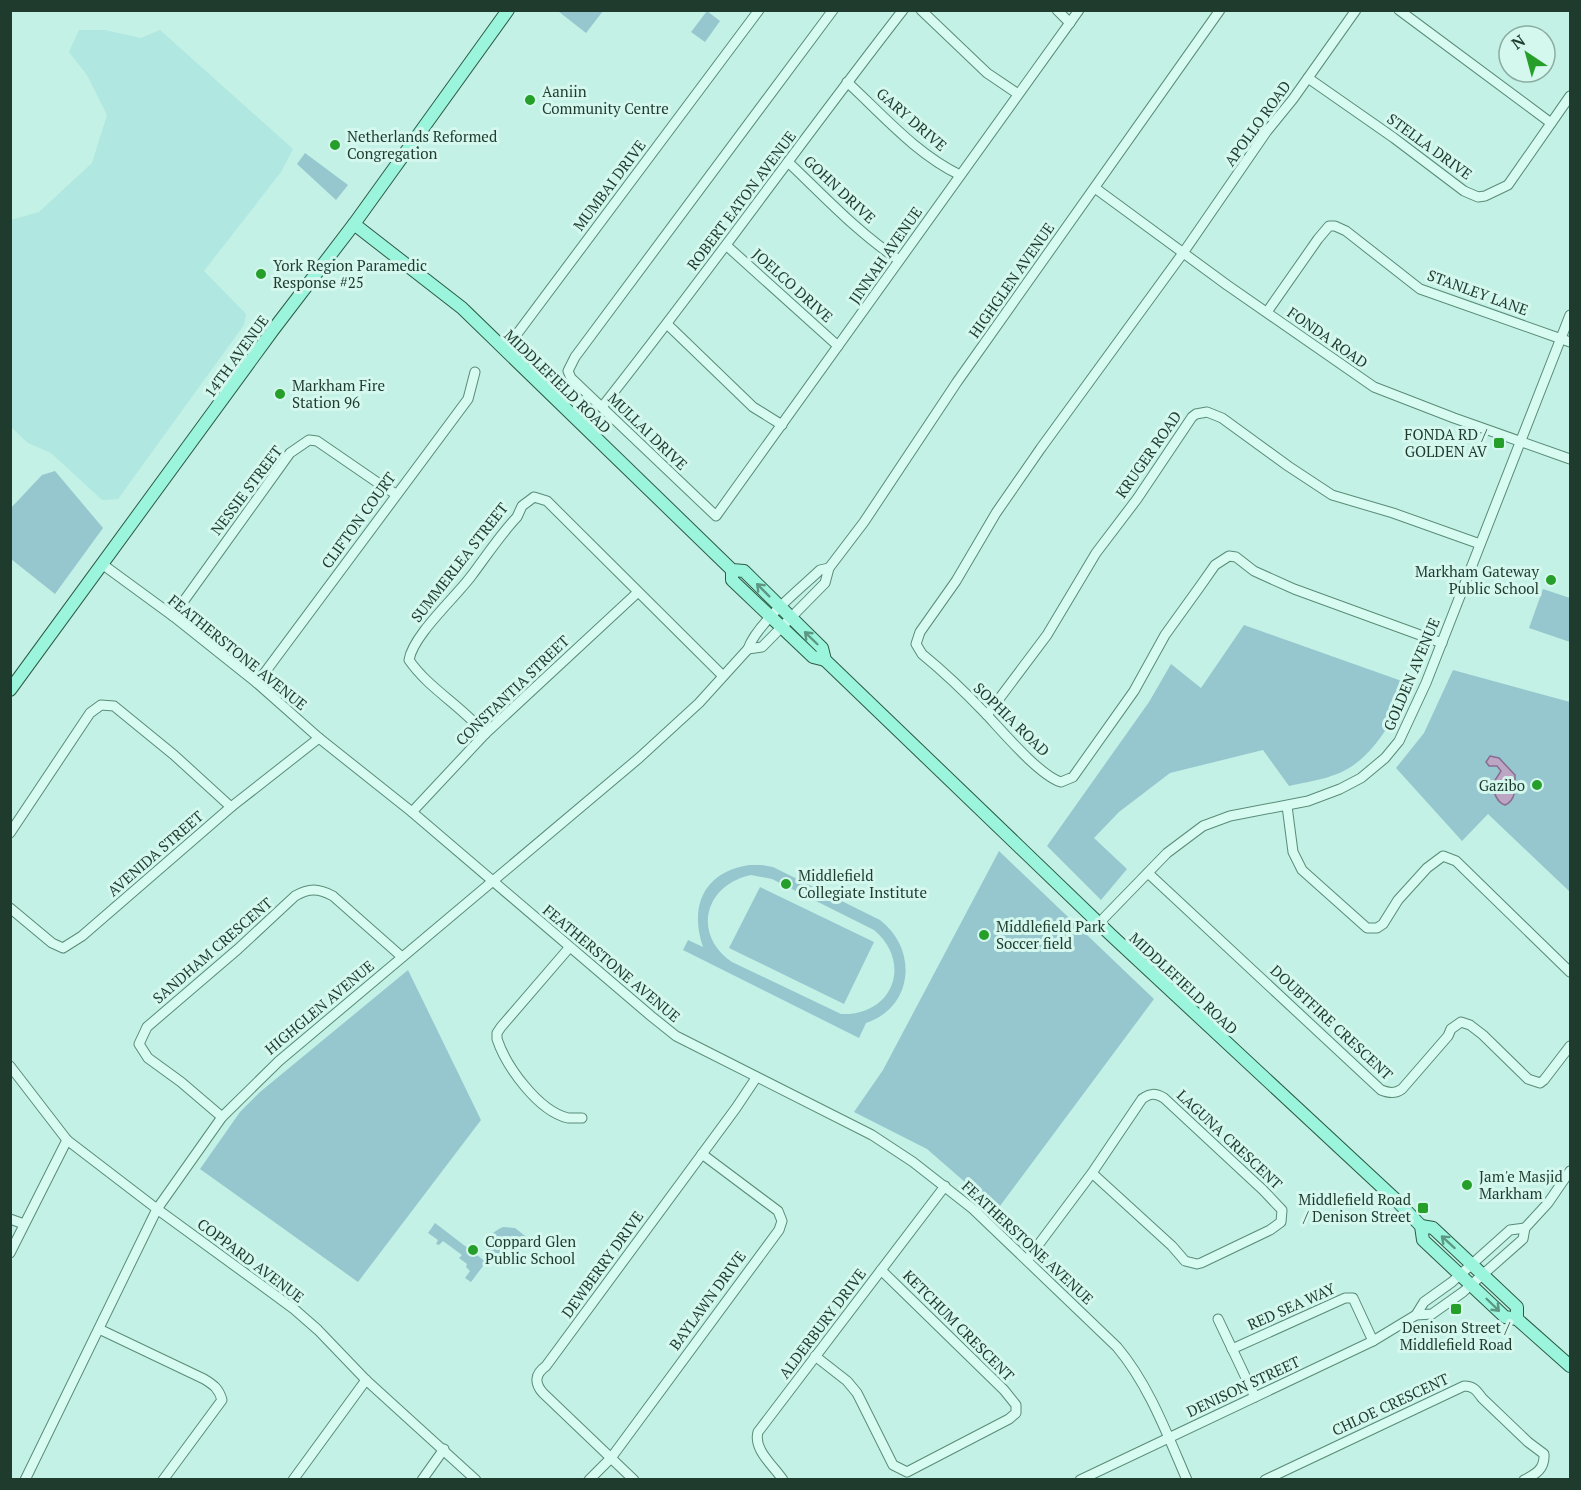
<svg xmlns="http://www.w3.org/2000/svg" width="1581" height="1490" font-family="'PT Serif',serif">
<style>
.farmland{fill:#b0e7e0}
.green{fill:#96c7cf;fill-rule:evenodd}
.water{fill:#bca6c3;stroke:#8a6c92;stroke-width:1.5}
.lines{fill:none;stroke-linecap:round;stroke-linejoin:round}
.minor-casing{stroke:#598c76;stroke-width:11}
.major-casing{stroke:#2d5a44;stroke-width:14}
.minor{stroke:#d7fbf1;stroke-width:9}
.major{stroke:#9af5dc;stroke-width:12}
.oneway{stroke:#5c9884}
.poi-dot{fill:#259f29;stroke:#d4f7ee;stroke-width:2}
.labels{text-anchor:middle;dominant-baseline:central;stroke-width:6;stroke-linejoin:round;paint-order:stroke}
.poi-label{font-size:15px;fill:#1e3b2d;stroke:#d4f7ee;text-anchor:start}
.street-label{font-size:15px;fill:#1e3b2d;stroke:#d4f7ee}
</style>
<rect width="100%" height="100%" fill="#c3f1e5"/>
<path class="farmland" d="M79 30H105L141 38 160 30 293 149 281 172 204 271 246 314 244 325 118 499 102 500 51 453 28 443 11 427V220L39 212 92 163 107 115 87 75 69 52Z"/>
<g class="green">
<path d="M558 11H603L586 33Z"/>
<path d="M707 11 720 21 705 42 691 32Z"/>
<path d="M305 153 348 185 336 200 297 164Z"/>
<path d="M55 471 103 528 55 594 11 559 10 509 42 475Z"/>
<path d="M1543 589 1570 598V642L1529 628Z"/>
<path d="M1244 625 1413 685C1397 711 1380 746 1355 764 1337 778 1311 781 1289 786L1263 750 1170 773 1119 812 1094 838 1127 869 1101 900 1047 846 1149 702 1171 664 1201 688Z"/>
<path d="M1453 670 1570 702V892L1488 814 1462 841 1396 768 1424 733Z"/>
<path d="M999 851 1154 999 997 1210 927 1149 854 1112 883 1070Z"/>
<path d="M749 865H762L773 867 880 920C918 949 914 1007 866 1023L859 1038 683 950 688 940 703 947C689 906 704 872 749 865ZM751 875 772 879 874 930C913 963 893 1016 841 1014L732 962C692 935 704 885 751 875Z"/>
<path d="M760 887 874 942 844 1004 729 948Z"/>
<path d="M408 970 481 1120 358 1282 200 1169 240 1112 260 1092Z"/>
<path d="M435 1223 486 1262 471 1282 465 1278 470 1271 466 1267 467 1264 459 1258 462 1255 443 1241 439 1245 436 1244 438 1240 428 1233Z"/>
<path d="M503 1227 515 1228 529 1239 508 1267 484 1247C487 1236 493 1232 503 1227Z"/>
</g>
<path class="water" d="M1490 756 1499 758 1515 775C1515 786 1517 800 1505 805 1497 803 1494 793 1492 785L1501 771 1497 766H1489L1486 762Z"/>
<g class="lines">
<defs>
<g id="minor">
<path d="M833 10 575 357 568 371 571 378 716 516 1079 10"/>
<path d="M921 10 987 73 1018 94"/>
<path d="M1057 10 1070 23"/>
<path d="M1356 10 1293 99 1267 131 1183 253 1041 448 996 513 956 581 920 632 916 644 922 654C944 672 966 693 986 714 1002 731 1040 776 1061 782L1073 777 1134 691 1165 635 1201 585 1215 565 1229 556 1236 557 1254 571 1294 589 1442 643"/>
<path d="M1399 10 1551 123"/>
<path d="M1308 78 1394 138 1464 191 1478 197 1485 196 1508 185 1570 96"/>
<path d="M847 82C882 114 916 154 960 175"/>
<path d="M788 162C824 196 858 233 899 260"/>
<path d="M1095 188 1227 285 1374 387 1454 418 1570 459"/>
<path d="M727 246 838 346"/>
<path d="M1267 312 1318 239 1329 226H1335L1346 231 1420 289 1570 342"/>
<path d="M667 324 753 407 782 425"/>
<path d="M505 350 759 10"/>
<path d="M602 407C705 277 801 141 903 10"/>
<path d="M102 564 173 616 257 683 319 738 412 812 651 1016 676 1036 872 1135 913 1162 973 1209 1117 1347C1149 1385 1167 1434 1187 1480"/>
<path d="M173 616 290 453 309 440 317 441 384 487 396 494"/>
<path d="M748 649 762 647 825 583 829 568 864 522 957 382 1220 10"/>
<path d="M257 683 468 399 475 372"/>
<path d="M987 715 1047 635 1096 553 1137 499 1192 417 1196 414 1207 412 1222 418 1288 466 1332 495 1393 513 1480 544"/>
<path d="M485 734C462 706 429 689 409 660 413 635 456 597 472 575 487 555 500 535 517 517L522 506 534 497 547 501 723 676"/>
<path d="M1287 806 1293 852 1302 870 1367 928H1377L1383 924 1398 900 1427 868 1443 856 1456 861 1570 972"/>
<path d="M412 812 485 734 637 593"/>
<path d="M10 833 90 713 101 705 114 706 174 755 231 807"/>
<path d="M1148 873 1381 1090C1389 1093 1395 1094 1402 1089L1448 1036 1451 1029 1461 1022 1470 1025 1483 1035 1528 1079 1540 1083 1544 1080 1570 1046"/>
<path d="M10 908 52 943 63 948 82 936 231 807 319 738"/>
<path d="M1099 923 1167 853 1203 826 1230 816 1308 801 1340 789 1361 778 1385 758 1399 741 1426 683 1570 315"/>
<path d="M569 948 501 1027 497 1033V1039C506 1066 538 1111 568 1118 572 1118 578 1118 582 1118"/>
<path d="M10 1066 67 1140 157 1209 294 1309 318 1330 366 1380 476 1480"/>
<path d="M222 1117 181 1082 148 1058 139 1044 147 1027 238 949 295 896C309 888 318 888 333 896L402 957"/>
<path d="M10 1219 24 1224"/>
<path d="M10 1253 67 1140"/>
<path d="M1027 1260 1092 1173 1142 1099C1150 1093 1155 1093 1164 1098L1263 1190 1282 1210 1281 1222 1270 1230 1201 1263 1197 1264 1185 1261 1172 1246 1092 1173"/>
<path d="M1416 1315 1432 1314 1463 1292 1523 1239 1525 1228 1548 1203 1570 1171"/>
<path d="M1218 1319 1255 1397"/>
<path d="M99 1329 204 1379C214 1385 219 1389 222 1400L163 1480"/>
<path d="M1232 1349 1345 1298H1353L1373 1341"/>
<path d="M815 1356 847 1381 857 1393 893 1465 907 1472 1009 1419 1016 1413V1405L1004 1390 881 1270"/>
<path d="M25 1480 157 1209 222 1117 279 1061 639 758 699 703 748 649C757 623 799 590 820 570L829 568"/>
<path d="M293 1480 366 1380"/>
<path d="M422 1480 444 1449"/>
<path d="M589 1480 611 1458 779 1230 782 1221 778 1211 702 1154"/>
<path d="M634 1480 543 1393C534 1383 535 1374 546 1366L736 1108 756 1078"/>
<path d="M783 1480C774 1466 753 1450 758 1432L945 1186"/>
<path d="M1080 1480 1373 1341 1416 1315 1424 1302 1452 1282 1510 1230 1525 1228"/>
<path d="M1265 1480 1464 1386C1474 1386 1477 1391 1482 1398L1528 1442 1544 1454C1545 1469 1536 1474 1524 1480"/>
</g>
<g id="major">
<path d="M354 224 462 308 732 570 744 571 822 648 825 660 1111 935 1396 1200 1421 1226 1423 1240 1505 1317 1517 1319 1570 1366"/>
<path d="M732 570V580L813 657 825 660"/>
<path d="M10 690 273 330 354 224 508 10"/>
<path d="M1421 1226 1433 1228 1517 1307V1319"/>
</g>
</defs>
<use href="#minor" class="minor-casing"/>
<use href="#major" class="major-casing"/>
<use href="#minor" class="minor"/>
<use href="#major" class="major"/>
</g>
<defs><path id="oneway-shaft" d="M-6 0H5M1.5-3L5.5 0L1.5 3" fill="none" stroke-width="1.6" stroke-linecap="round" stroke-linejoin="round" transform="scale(1.5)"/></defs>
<g class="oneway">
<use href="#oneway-shaft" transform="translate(763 590) rotate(-135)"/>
<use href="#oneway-shaft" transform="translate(811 638) rotate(-136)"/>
<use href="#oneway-shaft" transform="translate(1448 1242) rotate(-138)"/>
<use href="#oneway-shaft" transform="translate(1493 1305) rotate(44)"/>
</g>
<g class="poi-dot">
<circle cx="530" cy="100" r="6"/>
<circle cx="335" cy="145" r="6"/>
<circle cx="261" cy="274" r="6"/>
<circle cx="280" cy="394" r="6"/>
<rect x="1493" y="437" width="12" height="12" rx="3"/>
<circle cx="1551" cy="580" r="6"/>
<circle cx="1537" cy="785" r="6"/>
<circle cx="786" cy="884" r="6"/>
<circle cx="984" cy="935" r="6"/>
<circle cx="1467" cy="1185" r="6"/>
<rect x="1417" y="1202" width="12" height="12" rx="3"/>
<circle cx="473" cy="1250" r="6"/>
<rect x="1450" y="1303" width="12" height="12" rx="3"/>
</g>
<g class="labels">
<g class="poi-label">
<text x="542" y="91">Aaniin<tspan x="542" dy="17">Community Centre</tspan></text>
<text x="347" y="136">Netherlands Reformed<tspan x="347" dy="17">Congregation</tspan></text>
<text x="273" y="265">York Region Paramedic<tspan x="273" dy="17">Response #25</tspan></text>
<text x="292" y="385">Markham Fire<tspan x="292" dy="17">Station 96</tspan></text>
<text x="1487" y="434" text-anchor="end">FONDA RD /<tspan x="1487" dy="17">GOLDEN AV</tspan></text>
<text x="1539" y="571" text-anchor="end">Markham Gateway<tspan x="1539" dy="17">Public School</tspan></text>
<text x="1525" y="785" text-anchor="end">Gazibo</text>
<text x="798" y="875">Middlefield<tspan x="798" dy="17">Collegiate Institute</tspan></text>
<text x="996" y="926">Middlefield Park<tspan x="996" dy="17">Soccer field</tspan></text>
<text x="1479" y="1176">Jam'e Masjid<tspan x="1479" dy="17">Markham</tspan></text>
<text x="1411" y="1199" text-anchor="end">Middlefield Road<tspan x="1411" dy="17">/ Denison Street</tspan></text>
<text x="485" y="1241">Coppard Glen<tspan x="485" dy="17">Public School</tspan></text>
<text x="1456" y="1327" text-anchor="middle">Denison Street /<tspan x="1456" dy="17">Middlefield Road</tspan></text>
</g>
<g class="street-label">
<text transform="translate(912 119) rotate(41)">GARY DRIVE</text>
<text transform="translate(1257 123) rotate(-54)">APOLLO ROAD</text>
<text transform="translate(1430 146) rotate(36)">STELLA DRIVE</text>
<text transform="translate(609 185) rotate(-53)">MUMBAI DRIVE</text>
<text transform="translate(840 189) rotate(43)">GOHN DRIVE</text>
<text transform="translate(741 200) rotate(-53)">ROBERT EATON AVENUE</text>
<text transform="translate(885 255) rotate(-55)">JINNAH AVENUE</text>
<text transform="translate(1011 280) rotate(-55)">HIGHGLEN AVENUE</text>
<text transform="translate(793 285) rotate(42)">JOELCO DRIVE</text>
<text transform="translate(1478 292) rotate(20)">STANLEY LANE</text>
<text transform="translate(1328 337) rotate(35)">FONDA ROAD</text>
<text transform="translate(236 356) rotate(-54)">14TH AVENUE</text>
<text transform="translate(558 381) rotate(44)">MIDDLEFIELD ROAD</text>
<text transform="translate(648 431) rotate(44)">MULLAI DRIVE</text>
<text transform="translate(1148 454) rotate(-55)">KRUGER ROAD</text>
<text transform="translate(246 490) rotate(-53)">NESSIE STREET</text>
<text transform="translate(358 520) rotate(-54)">CLIFTON COURT</text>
<text transform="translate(459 562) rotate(-52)">SUMMERLEA STREET</text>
<text transform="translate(238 652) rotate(39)">FEATHERSTONE AVENUE</text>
<text transform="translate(1411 674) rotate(-67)">GOLDEN AVENUE</text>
<text transform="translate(512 690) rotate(-44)">CONSTANTIA STREET</text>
<text transform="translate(1012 719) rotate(44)">SOPHIA ROAD</text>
<text transform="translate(155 853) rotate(-41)">AVENIDA STREET</text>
<text transform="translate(212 950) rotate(-41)">SANDHAM CRESCENT</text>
<text transform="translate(612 963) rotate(40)">FEATHERSTONE AVENUE</text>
<text transform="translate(1184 983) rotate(43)">MIDDLEFIELD ROAD</text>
<text transform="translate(319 1007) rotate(-40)">HIGHGLEN AVENUE</text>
<text transform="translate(1332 1022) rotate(43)">DOUBTFIRE CRESCENT</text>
<text transform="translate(1230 1139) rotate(43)">LAGUNA CRESCENT</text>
<text transform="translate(1028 1242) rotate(43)">FEATHERSTONE AVENUE</text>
<text transform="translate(251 1260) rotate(37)">COPPARD AVENUE</text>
<text transform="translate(602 1264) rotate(-54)">DEWBERRY DRIVE</text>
<text transform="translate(707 1300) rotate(-54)">BAYLAWN DRIVE</text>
<text transform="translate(1291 1306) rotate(-24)">RED SEA WAY</text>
<text transform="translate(822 1323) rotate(-53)">ALDERBURY DRIVE</text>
<text transform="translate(959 1325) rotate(45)">KETCHUM CRESCENT</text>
<text transform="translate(1243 1386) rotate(-25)">DENISON STREET</text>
<text transform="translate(1390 1404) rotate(-25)">CHLOE CRESCENT</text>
</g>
</g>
<rect width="1581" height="1490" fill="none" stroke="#1e3b2d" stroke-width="24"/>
<g transform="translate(1527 54) rotate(324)"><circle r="28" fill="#d4f7ee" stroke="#8baca1" stroke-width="1.5"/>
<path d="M0-4.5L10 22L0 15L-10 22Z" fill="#259f29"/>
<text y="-9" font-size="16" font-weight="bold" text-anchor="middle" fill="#1e3b2d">N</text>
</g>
</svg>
